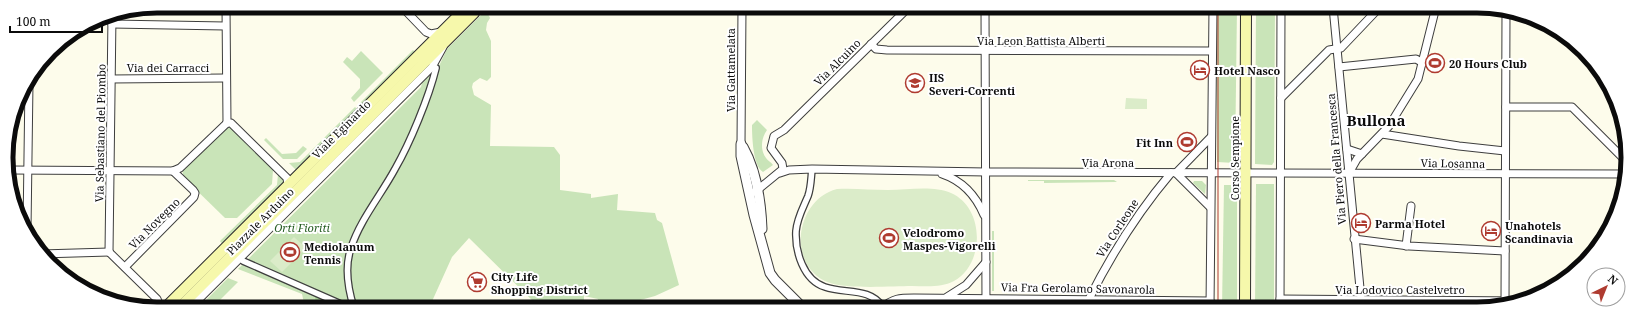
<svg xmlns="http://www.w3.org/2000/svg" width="1634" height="315" font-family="'Noto Serif',serif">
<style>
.green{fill:#c9e4b8}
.forest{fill:#abd499}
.pitch{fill:#dbecc9}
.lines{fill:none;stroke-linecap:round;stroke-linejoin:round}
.pedestrian-casing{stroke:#3e3e3e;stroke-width:8}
.minor-casing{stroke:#3e3e3e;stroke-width:9}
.tertiary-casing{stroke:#3e3e3e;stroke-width:11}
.secondary-casing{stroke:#2d2d2d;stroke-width:12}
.pedestrian{stroke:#fff;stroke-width:5.5}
.minor{stroke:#fff;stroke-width:7}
.tertiary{stroke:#fff;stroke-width:9}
.secondary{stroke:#f6f8ab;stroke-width:10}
.tram{stroke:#af3b30;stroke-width:1}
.labels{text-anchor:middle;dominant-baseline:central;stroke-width:4;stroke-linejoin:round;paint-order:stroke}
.street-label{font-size:11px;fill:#0b0b0b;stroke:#fff}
.poi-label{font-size:11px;font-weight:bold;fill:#0b0b0b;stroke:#fff;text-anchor:start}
.park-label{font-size:11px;font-style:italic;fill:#265d22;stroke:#fff}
.district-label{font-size:15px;font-weight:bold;fill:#0b0b0b;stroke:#fff}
.rim{fill:none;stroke:#0b0b0b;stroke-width:5}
</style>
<rect width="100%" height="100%" fill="#fdfceb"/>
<g class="green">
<path d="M1216 7H1237L1235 163 1217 162Z"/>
<path d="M1256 7H1275L1274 162 1272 165 1255 164Z"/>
<path d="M486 10 490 18 487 23 486 30 491 41V77L487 81 480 78 473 83 472 87 474 95 491 105 490 146 554 147 560 155V190L591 194V198L618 194 617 210 655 213 657 220 662 223 679 285 655 296 633 302 637 308H597L598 299 584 296V308H540L469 238 452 257 429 308H305L302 294 238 269 421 87 422 83 439 66 447 49Z"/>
<path d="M413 50 416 53 361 108 358 105Z"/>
<path d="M361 51 383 73 354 102 351 98 360 88V79L343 62 347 57 352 61Z"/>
<path d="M355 107 358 110 297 171 289 163 300 162Z"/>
<path d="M757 120 767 130C761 138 760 150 766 158 768 161 771 162 773 165L763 172C753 166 752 137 752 125Z"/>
<path d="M230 126 273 170 272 184 237 218H225L184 178 182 169 223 128Z"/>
<path d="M266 138 282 154 296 153 303 146 307 149 297 159H283L264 140Z"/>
<path d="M278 174 286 182 223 245 220 241 277 185Z"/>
<path d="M1028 180H1114L1117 182 1044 183V181H1028Z"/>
<path d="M1194 181H1202L1206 185 1205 194 1193 183Z"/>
<path d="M1256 184H1274V309L1255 308Z"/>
<path d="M1224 185H1237V308H1222Z"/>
<rect x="992" y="231" width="2" height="60"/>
<path d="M228 278 238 282 212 308H198Z"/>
</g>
<path class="forest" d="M315 295 344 308H316Z"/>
<g class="pitch">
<path d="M1126 98 1147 99V109H1125Z"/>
<path d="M837 189C854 188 871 190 888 190 907 190 933 185 951 193 985 208 985 264 954 281 941 288 926 286 912 286 891 286 843 290 825 281 786 262 797 199 837 189Z"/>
<path d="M294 237 306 248 282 272 270 261Z"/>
</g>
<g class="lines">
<defs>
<g id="pedestrian">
<path d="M812 169C811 178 811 188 808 196 803 208 797 218 796 231 795 251 803 280 825 287 845 294 870 287 883 307"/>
<path d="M243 261 350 308"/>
<path d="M354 308C348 289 344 268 351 248 360 220 381 195 395 169 410 143 429 97 436 68"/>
</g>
<g id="minor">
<path d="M226 6 227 123"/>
<path d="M401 6 426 32 431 34 441 32"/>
<path d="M985 7 986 308"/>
<path d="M1333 7 1362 309"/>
<path d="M112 24 225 26"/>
<path d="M871 44 876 49 887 50 1212 51"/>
<path d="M1339 67 1416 59 1423 63"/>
<path d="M111 79 225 78"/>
<path d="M1281 98 1329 50 1341 48 1380 7"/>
<path d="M1506 107H1572L1622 157 1626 164"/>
<path d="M227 123H231L287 178 288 186"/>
<path d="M1382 134 1459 146 1505 151"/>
<path d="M741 144 742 7"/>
<path d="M1347 149 1362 154"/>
<path d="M9 170 173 171 180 168 227 123"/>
<path d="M780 173 789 170 812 169 986 172 1627 174"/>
<path d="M1176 173 1211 137"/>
<path d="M1176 173 1210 207"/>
<path d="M1349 173 1357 159 1389 126 1418 79 1436 7"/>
<path d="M942 174C963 181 976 196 984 215"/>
<path d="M755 192 783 169 782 163 771 148 774 136 784 130 909 7"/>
<path d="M27 229 29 83"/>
<path d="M1354 239 1409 246 1505 251"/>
<path d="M1406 246 1411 206"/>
<path d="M109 252 112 15"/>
<path d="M109 252 157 299 161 308"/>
<path d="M41 254 109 252"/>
<path d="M125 267 194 197 195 193 193 190 173 171"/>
<path d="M947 297 966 285 986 262"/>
<path d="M1089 299C1112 253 1138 212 1171 173"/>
<path d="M1280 299 1521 301"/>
<path d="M1505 304 1506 11"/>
<path d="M190 308 432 67 443 47"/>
<path d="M882 308C893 298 900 298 914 298L1210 301"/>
<path d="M1210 308 1213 7"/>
<path d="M1280 309 1281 7"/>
</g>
<g id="tertiary">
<path d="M741 144V156L754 215 770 273 775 280 803 308"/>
<path d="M743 147C756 170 761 203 762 229"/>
</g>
<g id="secondary">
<path d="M165 308 462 12 466 6"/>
<path d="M179 308 474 13 478 6"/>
<path d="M1245 308 1246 7"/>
</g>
</defs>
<use href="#pedestrian" class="pedestrian-casing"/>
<use href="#minor" class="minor-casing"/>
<use href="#tertiary" class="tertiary-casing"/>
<use href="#secondary" class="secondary-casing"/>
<use href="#pedestrian" class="pedestrian"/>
<use href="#minor" class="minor"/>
<use href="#tertiary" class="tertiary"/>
<use href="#secondary" class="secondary"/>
<path class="tram" d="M1218 308V7"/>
</g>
<defs>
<symbol id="stadium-ring" viewBox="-11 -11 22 22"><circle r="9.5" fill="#fff" stroke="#af3b30" stroke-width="1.5"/><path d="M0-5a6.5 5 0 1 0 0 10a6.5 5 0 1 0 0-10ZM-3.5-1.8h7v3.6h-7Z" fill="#af3b30"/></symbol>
<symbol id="hotel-ring" viewBox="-11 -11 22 22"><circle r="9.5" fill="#fff" stroke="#af3b30" stroke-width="1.5"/><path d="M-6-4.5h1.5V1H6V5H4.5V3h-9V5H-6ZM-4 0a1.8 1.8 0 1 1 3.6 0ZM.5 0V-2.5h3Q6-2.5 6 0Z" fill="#af3b30"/></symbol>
<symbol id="school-ring" viewBox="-11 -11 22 22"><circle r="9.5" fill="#fff" stroke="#af3b30" stroke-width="1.5"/><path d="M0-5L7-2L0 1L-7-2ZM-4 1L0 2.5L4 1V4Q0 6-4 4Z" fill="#af3b30"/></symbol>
<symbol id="supermarket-ring" viewBox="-11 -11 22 22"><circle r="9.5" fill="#fff" stroke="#af3b30" stroke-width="1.5"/><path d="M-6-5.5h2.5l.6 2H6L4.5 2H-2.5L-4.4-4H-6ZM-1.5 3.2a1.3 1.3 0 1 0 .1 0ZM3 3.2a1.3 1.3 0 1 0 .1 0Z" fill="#af3b30"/></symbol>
</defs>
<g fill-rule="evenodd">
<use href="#stadium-ring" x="1424" y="52" width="22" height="22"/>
<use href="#hotel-ring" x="1189" y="59" width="22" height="22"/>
<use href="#school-ring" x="904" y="72" width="22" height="22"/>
<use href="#stadium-ring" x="1176" y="131" width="22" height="22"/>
<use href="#hotel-ring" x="1350" y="212" width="22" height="22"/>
<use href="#hotel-ring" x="1480" y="220" width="22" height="22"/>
<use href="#stadium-ring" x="878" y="227" width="22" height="22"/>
<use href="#stadium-ring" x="279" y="241" width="22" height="22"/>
<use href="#supermarket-ring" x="466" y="271" width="22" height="22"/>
</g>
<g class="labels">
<g class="street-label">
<text x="1041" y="40">Via Leon Battista Alberti</text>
<text transform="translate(837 62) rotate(-45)">Via Alcuino</text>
<text x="168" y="67">Via dei Carracci</text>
<text transform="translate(730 70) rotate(-90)">Via Gattamelata</text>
<text transform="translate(341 129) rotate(-45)">Viale Eginardo</text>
<text transform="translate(100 133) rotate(-89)">Via Sebastiano del Piombo</text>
<text transform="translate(1234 158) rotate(-90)">Corso Sempione</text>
<text transform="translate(1336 159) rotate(-95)">Via Piero della Francesca</text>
<text x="1108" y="162">Via Arona</text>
<text transform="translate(1453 163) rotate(1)">Via Losanna</text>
<text transform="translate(260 221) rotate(-45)">Piazzale Arduino</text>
<text transform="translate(154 223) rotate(-45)">Via Novegno</text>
<text transform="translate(1117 228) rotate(-57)">Via Corleone</text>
<text transform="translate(1078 288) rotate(1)">Via Fra Gerolamo Savonarola</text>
<text x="1400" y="289">Via Lodovico Castelvetro</text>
</g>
<g class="poi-label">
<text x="1449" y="63">20 Hours Club</text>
<text x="1214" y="70">Hotel Nasco</text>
<text x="929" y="77">IIS<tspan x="929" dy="13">Severi-Correnti</tspan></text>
<text x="1173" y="142" text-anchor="end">Fit Inn</text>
<text x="1375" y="223">Parma Hotel</text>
<text x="1505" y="225">Unahotels<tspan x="1505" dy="13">Scandinavia</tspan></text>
<text x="903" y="232">Velodromo<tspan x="903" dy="13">Maspes-Vigorelli</tspan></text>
<text x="304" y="246">Mediolanum<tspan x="304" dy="13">Tennis</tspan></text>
<text x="491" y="276">City Life<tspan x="491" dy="13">Shopping District</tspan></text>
</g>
<g class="park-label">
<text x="302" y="227">Orti Fioriti</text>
</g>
<g class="district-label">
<text x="1376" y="120">Bullona</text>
</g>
</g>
<path d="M0 0H1634V315H0ZM157 13H1477A144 144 0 0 1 1621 157V158A144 144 0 0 1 1477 302H157A144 144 0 0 1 13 158V157A144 144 0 0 1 157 13Z" fill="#fff" fill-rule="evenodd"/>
<path class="rim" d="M157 13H1477A144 144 0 0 1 1621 157V158A144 144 0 0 1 1477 302H157A144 144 0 0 1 13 158V157A144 144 0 0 1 157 13Z"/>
<g transform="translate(1606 287) rotate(43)"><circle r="19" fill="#ffffff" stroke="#9d9d9d"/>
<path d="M0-3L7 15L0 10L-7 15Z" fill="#af3b30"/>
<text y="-6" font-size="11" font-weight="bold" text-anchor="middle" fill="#0b0b0b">N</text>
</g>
<path d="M10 26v6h92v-6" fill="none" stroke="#0b0b0b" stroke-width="2"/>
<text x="16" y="26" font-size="12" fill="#0b0b0b" stroke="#ffffff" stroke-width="3" paint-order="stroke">100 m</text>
</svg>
